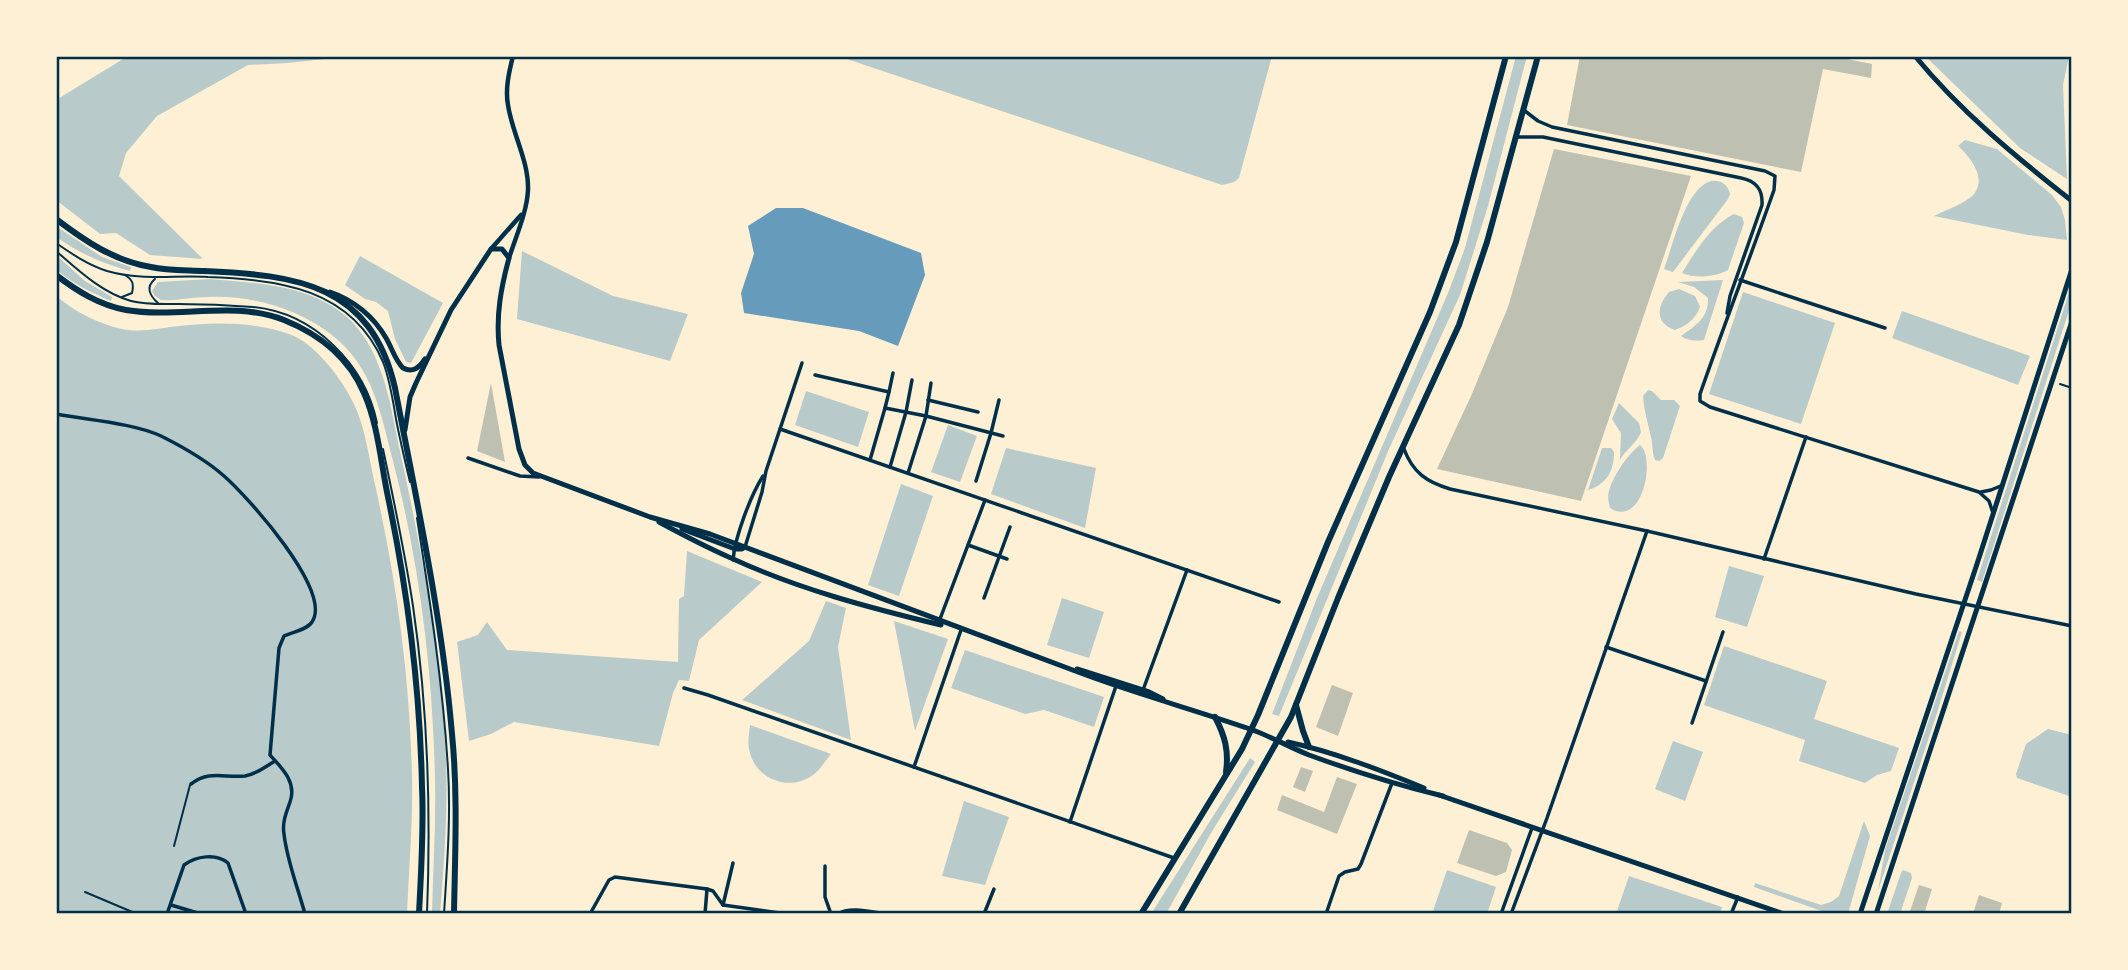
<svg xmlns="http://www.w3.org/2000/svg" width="2128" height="970" font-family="Inter,sans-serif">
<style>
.green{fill:#b9caca}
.water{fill:#669bbc}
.building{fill:#bec0b2}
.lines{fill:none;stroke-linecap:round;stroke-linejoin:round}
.path{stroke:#003049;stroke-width:2}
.service{stroke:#003049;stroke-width:2}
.minor{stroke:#003049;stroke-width:3.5}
.tertiary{stroke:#003049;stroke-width:4.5}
.secondary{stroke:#003049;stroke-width:5}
.primary{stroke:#003049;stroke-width:6}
.trunk{stroke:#003049;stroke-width:6}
.neatline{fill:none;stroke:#003049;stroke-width:2.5}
</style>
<rect width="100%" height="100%" fill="#fdf0d5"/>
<g class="green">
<path d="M128 56H352L288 63 248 65 157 116 126 153 119 176 203 259 150 255 116 233 100 234 56 200V100Z"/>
<path d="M838 56H1272L1239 178 1234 182 1222 185Z"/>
<path d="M1516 56H1527L1488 206 1460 295 1389 449 1279 716 1272 714 1317 598 1448 293 1465 248Z"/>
<path d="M1925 56H2069L2063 85 2067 179 2020 148Z"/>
<path d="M1965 140 1997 149 2052 195 2061 207 2065 220 2067 240 2028 235 1934 216C1944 211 1968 202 1974 194 1987 177 1970 157 1958 146Z"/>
<path d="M1711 181C1720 180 1728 184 1730 194L1728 199 1673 272 1664 269C1673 245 1685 189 1711 181Z"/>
<path d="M1734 214 1742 217 1744 223 1728 270C1715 277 1695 279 1682 273 1695 252 1711 225 1734 214Z"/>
<path d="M56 226 102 257 131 267 130 271C101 263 81 254 56 237Z"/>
<path d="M522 251 613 296 688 314 670 361 517 319Z"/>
<path d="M56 255 85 281 112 297 111 301C91 292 72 284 56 269Z"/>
<path d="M360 256 443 303 411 363 406 362 395 339 388 311 376 302 365 299 345 285Z"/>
<path d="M210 279C255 283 305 284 342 313 358 325 371 345 378 364 390 392 394 426 401 456 423 556 441 659 446 760 448 811 444 863 440 914H432C433 870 436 826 435 781 433 674 420 565 393 461 381 414 373 367 332 335 298 308 251 295 208 297 192 297 177 301 161 300L155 296 152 291 158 282Z"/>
<path d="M1723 280 1704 340C1696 341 1688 341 1681 336 1695 326 1709 318 1708 298L1694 287 1678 282Z"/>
<path d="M2072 283V301L1982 582 1977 580Z"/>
<path d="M1679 289 1695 296 1700 307C1696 319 1686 326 1675 330 1654 323 1657 306 1669 292Z"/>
<path d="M1743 292 1835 323 1801 424 1709 394Z"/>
<path d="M56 296C74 311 98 324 122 329 142 333 160 328 179 326 215 322 256 322 289 334 315 343 341 378 353 402 366 428 369 460 376 489 397 584 410 679 412 777 413 822 409 868 407 914H56Z"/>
<path d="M1902 311 2030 356 2018 385 1892 338Z"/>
<path d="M1648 390 1652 391 1661 400H1674L1680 406 1663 458 1659 461 1655 460C1652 453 1653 445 1651 437 1648 423 1644 411 1643 396Z"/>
<path d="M806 391 869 412 858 447 795 425Z"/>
<path d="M1619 403 1639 423 1641 432C1637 443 1626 449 1620 460L1621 433 1612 419Z"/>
<path d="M948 425 977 436 960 482 931 472Z"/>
<path d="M1640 445C1656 457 1643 529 1610 508 1609 503 1607 497 1609 491 1613 476 1628 454 1640 445Z"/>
<path d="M1006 448 1096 468 1085 528 991 494Z"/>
<path d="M1602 448H1611L1614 452C1614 471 1607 484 1588 490Z"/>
<path d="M901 484 933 496 899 596 868 585Z"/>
<path d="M687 551 762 582 699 640 689 681 679 680 673 693 659 746 514 722 491 734 469 741 457 642 478 635 487 622 507 650 678 662 679 599 684 596Z"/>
<path d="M1729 566 1764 576 1747 627 1715 617Z"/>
<path d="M1062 598 1104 612 1089 658 1047 645Z"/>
<path d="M826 601 846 608 838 647 851 740 742 700 809 641Z"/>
<path d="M894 621 948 639 915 731Z"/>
<path d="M1959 631 1962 632 1936 716 1878 891 1885 850Z"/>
<path d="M1724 646 1827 681 1814 719 1899 748 1891 771 1877 775 1865 783 1799 761 1805 740 1704 705Z"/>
<path d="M965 650 1104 697 1094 727 1044 710 1025 714 951 688Z"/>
<path d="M750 725 831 754C825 761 820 770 813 775 790 792 757 780 750 753 747 744 749 734 750 725Z"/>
<path d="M2048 729 2072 735V797L2017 778 2016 774 2026 744Z"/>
<path d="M1673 741 1703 752 1685 801 1655 789Z"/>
<path d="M1250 758 1255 762 1211 833 1166 914H1151Z"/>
<path d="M964 801 1009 817 985 885 942 876Z"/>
<path d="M1864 821 1870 836 1848 914H1830L1754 887 1755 883 1821 905 1831 902 1839 896Z"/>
<path d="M1447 870 1496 887 1487 914H1432Z"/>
<path d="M1903 870 1911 873 1912 878 1900 914H1887L1901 873Z"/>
<path d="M1629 876 1722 907 1720 914H1616Z"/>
</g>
<path class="water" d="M776 208H803L921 253 925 275 898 346 859 331 744 313 741 293 754 254 748 226Z"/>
<g class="building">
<path d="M1580 56H1847V59L1872 64 1871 78 1823 69 1801 172 1567 125Z"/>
<path d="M1554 149 1691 176 1581 501 1437 469 1471 396 1508 307Z"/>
<path d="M491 383 505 462 477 451Z"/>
<path d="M1332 685 1353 693 1338 736 1316 727Z"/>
<path d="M1301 767 1313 771 1305 792 1293 787Z"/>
<path d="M1337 777 1357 784 1337 834 1277 810 1282 795 1324 812Z"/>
<path d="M1469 830 1507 843 1512 850 1506 872 1496 876 1457 863Z"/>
<path d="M1919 885 1932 889 1924 914H1909Z"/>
<path d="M1979 895 2002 903 1999 914H1973Z"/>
</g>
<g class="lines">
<path class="path" d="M2060 384 2072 388"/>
<g class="service">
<path d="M56 243C72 254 88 265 107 271 142 281 173 275 208 277 279 279 352 289 383 362 390 380 393 401 396 419 400 440 405 461 410 482"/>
<path d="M56 251C78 270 102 293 131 301 146 305 163 304 178 304 203 304 228 305 253 307 314 313 365 364 377 423"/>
<path d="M155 279C145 287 150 296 158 303"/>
<path d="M122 297 132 293C134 284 133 280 125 275"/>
<path d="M383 449C394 501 405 553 413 606 428 708 431 811 427 914"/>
<path d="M417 518C430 601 443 685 448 769 451 817 447 866 444 914"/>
<path d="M174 846 190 785"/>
<path d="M85 892 137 914"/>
</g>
<g class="minor">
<path d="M1525 111 1538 121 1552 127 1765 171 1775 176 1774 190C1750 258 1724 325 1700 394V401L1710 407 1979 492 1989 501 1993 513"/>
<path d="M1518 137H1543L1741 178C1756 181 1763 189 1762 205L1730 296 1727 313"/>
<path d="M1740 280 1885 328"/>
<path d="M815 375 889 392 885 408"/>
<path d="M889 392 893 373"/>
<path d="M928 400 978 412"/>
<path d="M56 414C87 420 133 423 161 436 183 447 206 460 224 476 247 496 333 591 312 622 307 630 292 632 284 636L279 648 270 755C283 769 297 783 290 802 286 813 282 823 284 834 287 861 298 888 305 914"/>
<path d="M780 429 1279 602"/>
<path d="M1404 449C1413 473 1427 482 1450 489L1647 531 1916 594 2072 626"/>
<path d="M468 458 520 476 539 477"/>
<path d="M870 460 885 408 926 416 1003 436"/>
<path d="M890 467 906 412 912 380"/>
<path d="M908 473 926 416 931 383"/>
<path d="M976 481 991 433 999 400"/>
<path d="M1981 492 1991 490 2003 485"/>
<path d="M968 545 1007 559"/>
<path d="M745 547 762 492 766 471 802 363"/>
<path d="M1764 559 1806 437"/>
<path d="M733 560C735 536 751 495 763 476"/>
<path d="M984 598 1010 527"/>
<path d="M940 619 985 500"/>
<path d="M1606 647 1706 681"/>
<path d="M684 688 708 695 1174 858"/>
<path d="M1143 690 1187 570"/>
<path d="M1692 723 1723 632"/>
<path d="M914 767 961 630"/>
<path d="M191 784C210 770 223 778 245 776 257 774 265 767 275 761"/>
<path d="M1070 822 1116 686"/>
<path d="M825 866V897L831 914"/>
<path d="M171 905 201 914"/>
<path d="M723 905 733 863"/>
<path d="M167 914 184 865C196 856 216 853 228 863L246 914"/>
<path d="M590 914 609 880 615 877 707 889 713 891 723 905 787 914"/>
<path d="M705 914 707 889"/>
<path d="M837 914C851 906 871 912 887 914"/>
<path d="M984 914 994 889"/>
<path d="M1326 914 1339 876 1345 872 1358 869 1361 864 1392 783"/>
<path d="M1501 914 1532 828"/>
<path d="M1511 914 1547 818 1647 531"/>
<path d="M1731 914 1738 897"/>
</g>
<g class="tertiary">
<path d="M491 249 521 215"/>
<path d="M509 258C516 236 527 212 528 190 529 161 512 133 508 105 505 89 509 72 513 56"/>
</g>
<g class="secondary">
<path d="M1915 56C1960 111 2016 157 2072 201"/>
<path d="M330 292C354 300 374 317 386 338 392 348 395 360 403 368 413 373 419 368 425 359"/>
<path d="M405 430 410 397 416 383 451 310 491 249H502L509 258C501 288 496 314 499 345L519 449 525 465 533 473 650 517 710 534 1086 675C1140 695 1195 710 1250 729 1270 736 1289 747 1309 755 1353 771 1397 785 1443 796"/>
<path d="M659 522C683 535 706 547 731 558 798 589 870 608 941 625"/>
<path d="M682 529 735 549H742L745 547"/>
<path d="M1077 669 1149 692 1163 699"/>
<path d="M1288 742C1334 752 1380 770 1424 788"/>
<path d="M1439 795 1784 914"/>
<path d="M1860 914 1977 564 2072 269"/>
<path d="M1876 914 2072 321"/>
</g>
<g class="primary">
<path d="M56 219C85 241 114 261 151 267 168 271 187 270 204 271 297 275 371 284 395 388 417 503 442 617 452 734 458 794 455 854 454 914"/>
<path d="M56 275C77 291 99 305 126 310 179 319 233 300 284 320 319 334 349 358 364 393 378 424 381 464 388 497 408 593 420 689 422 787 424 829 421 872 419 914"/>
</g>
<g class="trunk">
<path d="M1296 705 1303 731 1309 747"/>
<path d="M1215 717C1225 736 1229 751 1226 772"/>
<path d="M1141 914 1242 749 1258 715 1328 542 1430 312 1456 242 1506 56"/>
<path d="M1179 914 1291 717 1338 598 1389 477 1459 325 1487 242 1538 56"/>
</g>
</g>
<rect width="2128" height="970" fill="none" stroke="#fdf0d5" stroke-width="116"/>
<rect x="58" y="58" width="2012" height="854" class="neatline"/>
</svg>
